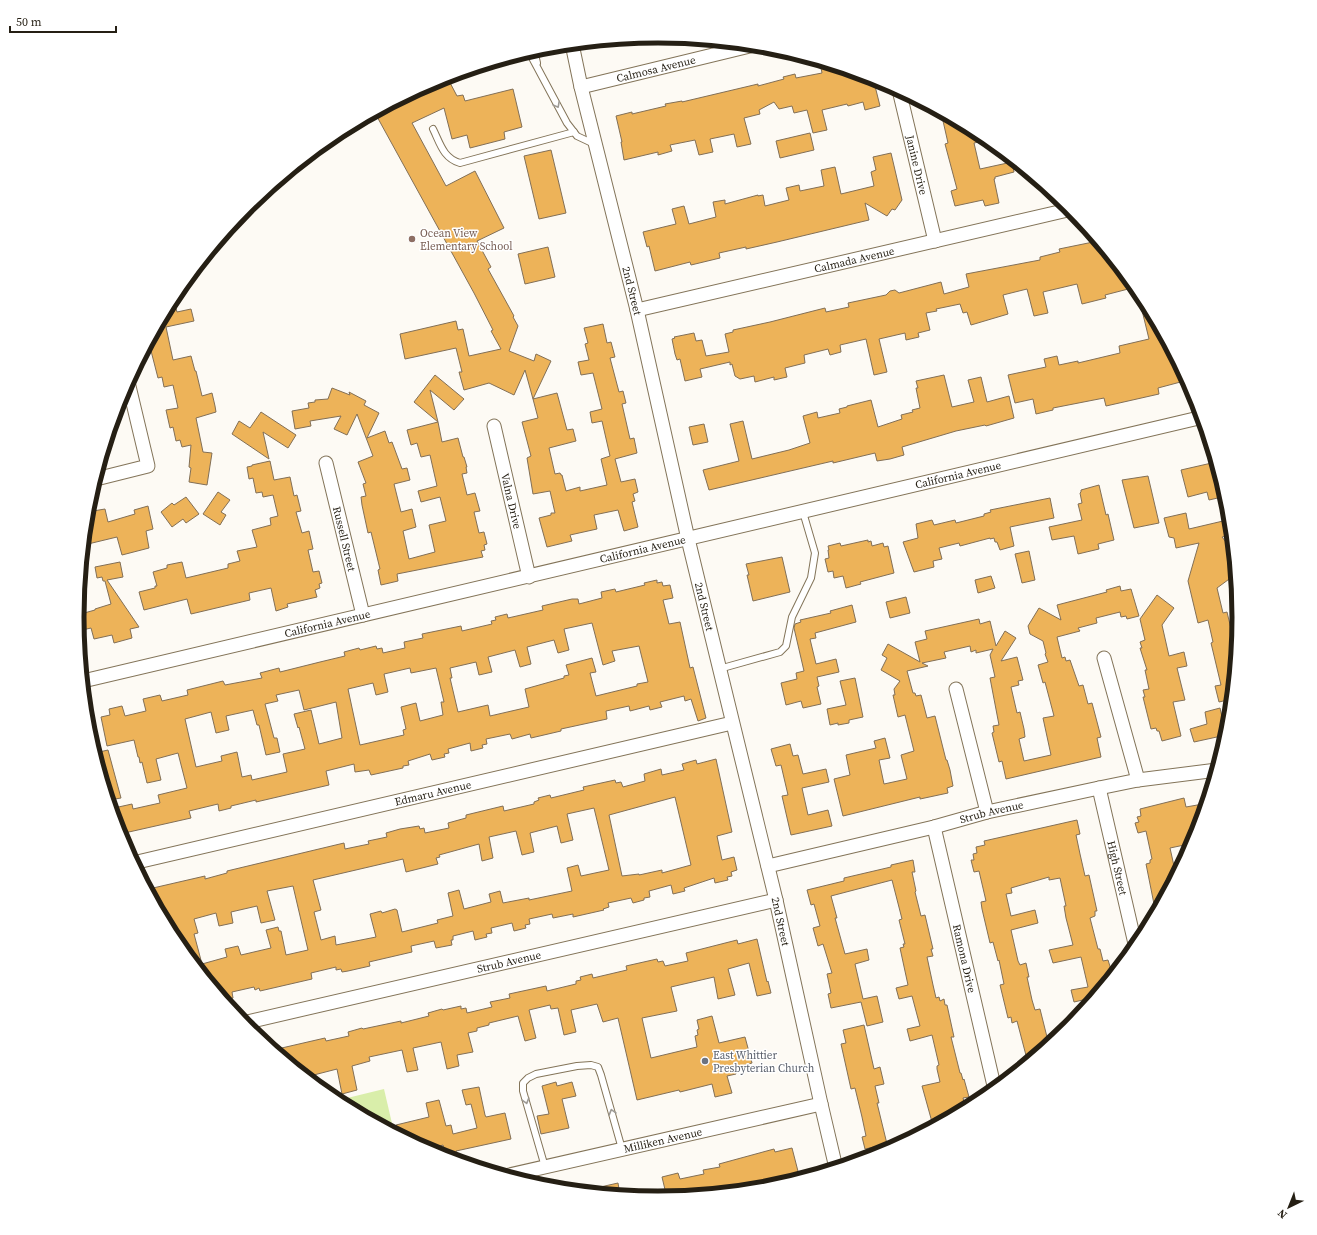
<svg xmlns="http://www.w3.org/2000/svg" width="1317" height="1235" font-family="'Source Serif 4',serif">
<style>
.green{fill:#d9eeaa}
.building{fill:#edb359;stroke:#826f56;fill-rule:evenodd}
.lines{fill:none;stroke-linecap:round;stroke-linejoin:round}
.lane-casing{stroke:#837459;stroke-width:8}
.street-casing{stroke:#837459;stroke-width:15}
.lane{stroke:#fff;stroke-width:6}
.street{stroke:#fff;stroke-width:13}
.oneway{stroke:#9d9a95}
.education-dot{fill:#8d6e63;stroke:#fff;stroke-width:1.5}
.worship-dot{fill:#6b7280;stroke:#fff;stroke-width:1.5}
.labels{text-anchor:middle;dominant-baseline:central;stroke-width:3;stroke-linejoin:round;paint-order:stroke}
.street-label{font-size:11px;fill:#251f14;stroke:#fff}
.education-label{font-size:11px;fill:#785e54;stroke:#fff;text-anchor:start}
.worship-label{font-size:11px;fill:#5b616d;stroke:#fff;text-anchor:start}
.rim{fill:none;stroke:#251f14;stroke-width:5}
</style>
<rect width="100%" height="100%" fill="#fdfaf4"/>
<path class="green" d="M384 1089 394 1132 335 1101Z"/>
<g class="building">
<path d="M831 65 873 78 880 106 865 110 863 102 848 106 847 104 822 110 827 130 813 133 807 110 794 113 792 106 779 109 774 102 759 110 760 114 744 118 751 144 737 147 734 134 710 139 713 152 699 155 695 140 670 145 672 151 658 155V152L624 160 621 142H622L616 116 632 112V114L666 106 665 104 682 101V102L758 84V86L784 79 783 77 795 74 796 78 822 73 821 68Z"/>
<path d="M447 77 457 96 463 95 465 101 513 89 522 127 504 132 505 139 470 148 467 135 452 139 444 108 412 123 446 186 475 171 504 228 477 241 491 267 488 269 514 316 513 317 518 326 509 351 534 361 536 354 551 361 533 399 525 370 514 395 489 383 464 390 459 372H462L456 348 405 359 400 334 456 321 458 330 463 329 469 356 501 349 491 331 493 330 474 293 375 113 436 80Z"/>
<path d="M941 112 982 134 989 140 974 143 980 169 1012 162 1014 172 995 177V179H994L999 203 985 206 983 200 955 206 951 191 957 189 945 144 948 143Z"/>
<path d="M810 133 814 150 780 158 776 141Z"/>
<path d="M551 150 566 213 539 219 524 156Z"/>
<path d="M891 153 902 200 895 210 892 209 887 216 865 203 869 220 777 242 746 249V247L719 253 720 258 691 265 690 262 655 271 649 246 647 247 643 232 676 224 672 209 684 206 689 224 716 217 713 202 725 200V204L758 195V196L763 195 765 206 789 200 786 188 799 185 800 191 824 186 821 170 835 167 841 194 874 186 871 172 876 170 873 157Z"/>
<path d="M1098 241 1136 287 1105 295 1106 298 1082 304 1077 284 1043 292 1048 313 1034 316 1027 289 1003 295 1008 314 971 325 967 312 963 313 960 304 936 309 937 311 926 313 930 330 918 333 919 337 906 340 905 333 879 339 887 372 874 375 866 339 840 345 841 352 830 355 828 349 804 355 805 363 785 368 787 377 774 380V377L755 382 754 376 740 379 735 376 732 364 730 365V362L700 369 702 377 685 381 680 359 677 360 675 354 672 339 675 338 674 337 694 333 696 341 702 340 706 356 729 352 725 334 733 332V330L770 322 825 308 826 312 849 307 848 303 886 295 890 291 895 290 899 293 941 282 944 294 969 287 966 274 1040 260V257L1060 252 1059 249Z"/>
<path d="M548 247 555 277 525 284 518 254Z"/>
<path d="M1143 296 1188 380 1158 388 1159 394 1106 406 1104 398 1053 408V410L1036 414 1033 399 1015 403 1008 375 1046 367 1044 359 1057 356 1059 365 1078 361V363L1120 353 1119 346 1149 339 1139 298Z"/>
<path d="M173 298 177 312 191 309 194 321 166 327 173 360 191 356 195 371H196L202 396 212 393 215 406 216 412 196 418 203 452 212 453 207 485 189 482 191 468 189 467 191 445 182 447 180 440 176 441 173 427 170 428 166 410 178 408 173 385 164 387 162 377 158 378 149 343Z"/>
<path d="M603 324 607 343 611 342 615 357 610 358 619 392 623 391 626 403 622 404 630 439 634 438 637 453 615 459 621 482 635 479 638 492 633 494 635 501 632 502 638 527 624 531 618 510 594 515 597 529 570 535 572 541 547 547 539 518 551 515V513H555L550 491 533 494 527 458 531 456 522 422 538 418 533 399 557 393 567 430 573 429 576 441 549 448 555 474 560 473 561 475H562L566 491 580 487V491L607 485 601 459 610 456 602 421 592 423 590 412 602 409 593 373 581 375 578 362 589 360 585 344 588 343 584 328Z"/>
<path d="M435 375 464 399 454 410 430 390 438 422 414 402Z"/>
<path d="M944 375 952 407 974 402 968 380 981 377 987 402 1009 396 1014 418 986 426 985 425 956 431 902 447 904 455 890 459 877 461 875 453 833 463V461L709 490 703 470 739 461 730 424 743 421 752 459 789 450 810 443 803 416 817 412 818 418 840 413 839 409 847 407V406L871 400 878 427 902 419 901 415 913 412 912 410 920 408 916 388H918L916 381Z"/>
<path d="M332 388 350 395 349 392 366 401 364 405 379 413 367 438 385 431 389 443 392 442 402 469 407 468 410 480 394 484 401 512 412 509 416 527 403 531 409 559 435 552 429 525 446 521 440 497 421 502 418 491 437 486 430 455 421 457 417 443 411 445 407 430 438 422 442 442 458 438 463 457H464L467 467H466L467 473 462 474 467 495 475 493 480 511 474 512 479 533 484 532 487 544 484 545 485 550 481 551 483 557 397 574 398 581 381 585 378 570 380 569 371 532 368 533 362 505 361 497 366 496 363 484 366 483 358 462 373 456 357 414 347 435 334 429 341 416 310 421 311 426 295 429 292 411 309 408 308 403 315 402V400L328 399Z"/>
<path d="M261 412 296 435 288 448 263 432 269 459 232 434 239 421 250 428Z"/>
<path d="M704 424 708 442 693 445 689 427Z"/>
<path d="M270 461 274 480 290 477 294 496 297 495 301 511 296 512 302 533 309 531 313 549 308 550 313 572 319 571 322 583 319 584 320 588 315 590 317 597 287 604 288 607 276 611 271 588 249 593 250 600 191 614 187 599 144 610 139 592 155 588V586H157L153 572 167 568V565L182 562 186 578 228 568V564L240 561 237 551 257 547 252 530 271 525 270 518 278 516 273 495 263 497 262 492 256 493 253 478 249 479 247 467 252 466V465Z"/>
<path d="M1216 462 1224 488 1220 489 1222 497 1209 500 1207 492 1188 497 1181 470Z"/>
<path d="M1148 476 1159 523 1134 528 1122 480Z"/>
<path d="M1099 485 1106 515 1108 514 1114 540 1098 544 1099 549 1078 554 1074 536 1052 540 1049 527 1082 520 1078 504 1082 503 1080 493 1081 492V490Z"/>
<path d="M218 492 230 500 221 512 226 515 220 525 203 514Z"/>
<path d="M186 497 199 514 186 523 183 519 172 527 161 512 172 503 174 505Z"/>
<path d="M1050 498 1054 518 1010 527 1014 546 1000 550 997 542H995L994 538 990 539V538L960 546 959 543 939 548 942 559 933 561 934 567 914 572 903 542 918 538 916 524 932 520 934 525 955 520 956 523 984 516V514L991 512 990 510Z"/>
<path d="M148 506 153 529 146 531 149 548 122 555 117 537 88 544 87 542H84L87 512 105 509 108 522 135 514 134 510Z"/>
<path d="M1186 513 1189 529 1223 521V523L1231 521 1232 535 1222 537 1234 552 1236 574 1217 588 1223 613 1227 612 1233 637 1236 636 1237 644 1232 699 1219 702 1215 686 1221 685 1211 643 1213 642 1208 620 1198 623 1188 581 1199 543 1176 548 1174 538 1169 537 1164 518Z"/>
<path d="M868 540V542L871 541 872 546 883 543 884 547 888 546 894 573 860 582 861 584 846 588 843 576 834 578 833 571 828 572 825 559 829 558 828 550H829L828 546 840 543 841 546Z"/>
<path d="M1029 551 1035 580 1022 583 1015 554Z"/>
<path d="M782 557 790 592 753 601 747 575H749L746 564Z"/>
<path d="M120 562 123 577 107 580 139 627 130 629 132 638 114 643 112 635 94 639 91 628 78 631 77 617V615L95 610V609L111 604 105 581H103L102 577 97 578 95 567Z"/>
<path d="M991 576 995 588 978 593 975 580Z"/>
<path d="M657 580V583L662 582 663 586 670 585 673 598 663 600 669 624 680 622 690 668 693 667 706 718 698 721 691 699 685 701 684 696 660 702 662 707 650 710 649 706 630 711 629 706 606 711 607 719 561 729V731L531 738 530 734 512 739 510 734 486 739 487 744 482 745 483 748 471 751 470 743 448 749 449 753 444 754 445 757 432 760 430 754 408 761 409 765 403 766V768L371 775 369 770 355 772 354 764 326 771 329 785 256 802V800L231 806V808L219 811 218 804 189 811 191 818 120 834 114 808 132 804 133 809 160 803 158 795 187 788 178 753 156 759 161 780 147 783 142 762 140 763 139 757H138L134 740 107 746 101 717 110 715 109 709 122 706 125 716 146 711 143 699 160 695 162 701 188 695 187 690 223 681 225 685 262 678 260 673 279 668 280 672 320 662 345 656 344 652 359 648 360 650 376 646 377 649 382 648 383 653 405 648 404 642 423 638 422 634 461 626 462 631 492 624 491 621 496 620 495 617 507 614 508 618 543 610 542 606 572 599H578L579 604 602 598 601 592 615 589 616 592 645 585 644 583ZM592 623 603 665 615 661 612 651 639 646 648 682 637 684V686L596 696 590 673 596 672 592 658 566 665 569 675 564 676V678L525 689 529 707 490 716 488 705 458 712 450 678H452L450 668 476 662 479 675 492 672 488 657 515 650 520 667 531 664 527 647 554 640 558 653 569 650 564 629ZM410 668 411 673 436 668 444 702H441L443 715 420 721 416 703 401 707 406 729 403 730 404 735 360 745 348 689 373 683 376 695 388 692 384 674ZM299 690 304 710 336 702 342 738 319 744 311 710 294 714 298 728 299 727 305 749 283 754 287 772 252 780 251 775 242 777 237 752 221 756 222 761 196 767 185 719 211 712 216 733 229 730 226 716 253 710 257 725H259L266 755 280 752 277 738H274L265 704 278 701 276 695Z"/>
<path d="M1120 586 1121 591 1131 589 1139 616 1127 619 1126 616 1121 617 1120 612 1096 618 1097 623 1078 628 1080 631 1057 637 1062 658 1065 657 1066 661 1070 660 1079 686 1083 685 1088 704 1092 703 1101 737 1097 738 1101 757 1006 779 1002 761 999 762 992 733 994 732 993 726 999 725 990 678 995 677 990 655 993 649 976 653V650L971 652 970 646 944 652 946 658 922 663 928 666 907 671 913 693H915L916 696 921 695 927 718 935 716 946 760H947L950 770 953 786 947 788 948 793 920 799V797L843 816 834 779 850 775 846 755 876 748 874 741 885 738 890 758 879 760 884 784 907 779 901 755 914 751 905 715 898 717 893 695H895L894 689 900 681 881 670 887 658 882 655 888 644 920 662 915 642 927 639 925 631 979 619 980 624 990 621 996 646 1005 631 1016 638 1001 661 1017 657 1023 680 1018 681 1019 685 1011 687 1017 713 1020 712 1024 729 1025 737 1019 739 1024 761 1051 755 1043 718 1054 716 1045 682 1043 683 1038 665 1048 662 1045 654 1046 653 1043 641 1030 634 1028 626 1039 608 1061 620 1057 605 1107 592 1106 590Z"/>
<path d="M1157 595 1174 608 1162 625 1169 656 1184 652 1187 666 1177 668 1185 700 1173 702 1181 736 1162 741 1159 731H1157L1156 728 1151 729 1143 697H1145L1143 690 1149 689 1145 670H1147L1140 648H1142L1140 642 1145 640 1140 619Z"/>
<path d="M906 597 910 613 890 618 886 602Z"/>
<path d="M852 605 856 622 815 633 816 638 810 639 816 664 836 659 839 672 817 677 819 686 817 687 821 704 803 708 801 701 786 705 781 683 797 679 796 673 804 671 794 628 795 624 801 622 800 620 831 613 830 611Z"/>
<path d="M855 678 863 717 849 720V723L838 725V723L830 725 827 709 846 705 840 681Z"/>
<path d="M1220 708 1226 735 1194 742 1190 729 1207 724 1205 712Z"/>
<path d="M790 744 793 756 798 755 803 774 826 769 829 782 802 788 808 815 828 810 832 826 791 835 782 796 788 795 781 765 776 766 771 749Z"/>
<path d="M108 750 121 798 109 800 95 753Z"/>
<path d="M716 759 732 832 717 836 722 860 734 857 737 870 731 872 732 876 727 877 728 880 715 883 714 878 684 888 685 891 673 894 671 885 649 891 650 897 644 898V900L633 903 631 898 608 903 609 907 603 909 604 910 573 917V914L553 918 552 914 529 919 530 924 525 925 526 928 514 931 512 923 491 928 492 933 486 934 487 937 475 940 473 931 453 936V940H451L452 945 436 948 434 941 411 946 412 952 369 962 370 966 348 971 342 972 341 969 336 970V967L311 973 312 979 260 991 259 988 255 990 254 987 232 992 233 998 224 1000 175 940 149 892 154 890 153 888 205 876V879L227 873V871L344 843 345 849 369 844 368 841 387 837 386 833 400 829 419 826 420 829 424 828 425 833 449 828 448 823 466 818V815L503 806 504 811 534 804V802L539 800 538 798 550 795 551 798 584 790 583 787 615 780 616 783 621 782 623 787 645 781 644 774 661 769 662 775 684 770 682 764 696 760 697 764ZM675 797 691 865 662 873V870L639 875V874L622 876 609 815ZM594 808 609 870 581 876 578 865 567 868 572 891 529 900V898L503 903 500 891 489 894 491 902 464 909 459 890 448 893 453 916 437 920 438 923 402 932 397 910 395 909 382 913 381 911 370 914 376 937 336 945 335 936 321 940 314 912 321 910 313 880 403 859 406 872 438 864 436 858 440 857 439 855 479 844 482 861 493 858 489 837 516 831 522 855 534 852 530 833 557 826 561 843 573 840 567 814ZM293 886 308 950 286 955 281 931H279L278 927 266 930 271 948 241 955 238 946 225 949 227 957 202 964 194 934 198 933 194 919 216 913 219 926 233 923 231 912 257 906 261 923 275 920 267 891Z"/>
<path d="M1184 798 1186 807 1203 804 1205 811 1195 841 1194 843 1170 848 1174 866 1173 867 1175 878 1163 902 1154 904 1146 864 1150 863V860L1152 859 1146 831 1138 833 1135 823 1139 822 1137 817 1141 816 1140 809Z"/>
<path d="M1077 820 1080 834 1076 835 1080 854 1085 876 1089 875 1097 911H1095V916L1090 918 1098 949H1100L1103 961 1108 960 1113 976 1096 997 1074 1002 1071 990 1088 987 1081 957 1053 963 1049 950 1073 945 1066 918 1064 906H1066L1060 878 1049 880V877L1011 888 1012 893 1006 894 1011 916 1035 910 1038 923 1011 930 1018 961 1020 965 1026 963 1029 977H1027L1032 1000 1035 1010 1040 1009 1049 1045 1028 1063 1017 1021 1012 1023 1011 1017 1008 1018 1000 985 1004 984 999 960 998 961 993 942 990 943 982 909 981 902 986 901 979 871 974 872 971 860H974L973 854 977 853 976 847 985 845 984 841Z"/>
<path d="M913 860 915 872H912L916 891 915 892 921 916 925 915 933 949H931L933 956 927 957 933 985 936 998 939 997 940 1001 944 999 945 1005H947L954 1037H951L960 1073H961L963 1080 964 1079 969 1097 963 1098 966 1109 942 1122 941 1120 932 1122 922 1086 940 1082 937 1069V1066L939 1065 932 1035 910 1041 907 1029 920 1026 912 996 899 999 896 988 908 985 900 948 904 947 903 944H905L899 920 902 919 892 880 831 896 837 918H835L845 954 867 949 869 960 855 964 863 999 877 996 883 1022 867 1026 861 1002 831 1008 828 994 831 993 827 974 832 973 823 944 818 946 813 928 820 926 814 904 811 905 807 890 844 881V878L891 867V865Z"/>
<path d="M757 939 767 982 768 981 771 993 757 996 749 963 728 969 735 995 718 999 714 977 671 987 677 1011 642 1018 651 1058 697 1047 695 1036 698 1035 697 1030 699 1029 697 1020 712 1016 719 1043 745 1037 752 1063 735 1068 736 1074 727 1076 732 1093 715 1097 712 1084 680 1092 679 1090 637 1100 618 1018 603 1022 597 1004 571 1010 576 1032 564 1035 558 1008 551 1009 550 1005 529 1010 536 1038 525 1041 518 1016 489 1023V1025L477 1028V1031L468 1033 473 1052 457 1055 459 1066 447 1069 441 1042 413 1048 418 1070 407 1072 402 1050 369 1057 370 1061 352 1066 357 1090 342 1094 337 1069 306 1077 273 1050 325 1038 326 1041 349 1036 348 1032 362 1028 363 1029 401 1021V1023L429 1016 428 1013 442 1009 443 1010 461 1006V1009L466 1008 467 1013 492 1007 490 1002 510 998 509 994 546 986 547 991 576 984V981L581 980 580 977 592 974 593 978 627 970 626 966 657 959 658 962 663 961 665 966 688 961 686 953 737 940 738 944Z"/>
<path d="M864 1025 874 1069 880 1067 884 1084 875 1086 879 1103H877L887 1144 865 1149 862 1137 866 1136 862 1117 855 1088 851 1089 841 1044 846 1043 843 1030Z"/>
<path d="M556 1082 557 1086 572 1082 576 1096 562 1099 569 1128 541 1134 537 1116 549 1114 542 1086Z"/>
<path d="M479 1087 485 1115 486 1117 505 1113 511 1139 456 1151 457 1156 449 1159 446 1158 443 1145 426 1150 399 1135 396 1125 429 1117 426 1103 439 1100 446 1126 451 1125 453 1134 477 1128 471 1104 466 1105 462 1090Z"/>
<path d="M792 1148 800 1179 787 1183 786 1179 756 1186 757 1189 667 1198 662 1177 678 1173 680 1179 704 1174 703 1170 720 1167 719 1164 774 1149 775 1152Z"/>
<path d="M618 1183 620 1195 587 1192V1190Z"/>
</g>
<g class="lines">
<defs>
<g id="lane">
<path d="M534 50 537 63"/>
<path d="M529 52 567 123 577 136 594 144"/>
<path d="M433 129C440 143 443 158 460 163L574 132"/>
<path d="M719 669 780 652 786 646 792 617 811 578 815 553 803 512"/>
<path d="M545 1167 523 1091V1083L528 1078 536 1074 577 1066 591 1065 598 1067 601 1075 622 1149"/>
</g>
<g id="street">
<path id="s1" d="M572 44 581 87 637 310 688 539 776 900 821 1104 836 1168"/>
<path id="s2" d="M581 87 754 45"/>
<path id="s3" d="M899 90 935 241"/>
<path id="s4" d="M637 310 1072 209"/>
<path id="s5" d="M494 426 529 577"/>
<path id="s6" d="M326 463 363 615"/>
<path d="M96 479 148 466 128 382"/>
<path d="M1104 658 1138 780"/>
<path id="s7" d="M83 681 1203 417"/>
<path d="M956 689 987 812"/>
<path id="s8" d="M1099 788 1136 948"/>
<path id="s9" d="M934 827 995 1090"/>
<path id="s10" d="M133 863 732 723"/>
<path id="s11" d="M768 866 934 827 987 812 1099 788 1138 780 1217 770"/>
<path id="s12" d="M243 1023 776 900"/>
<path id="s13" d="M505 1176 821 1104"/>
</g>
</defs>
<use href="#lane" class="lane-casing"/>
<use href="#street" class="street-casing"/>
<use href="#lane" class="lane"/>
<use href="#street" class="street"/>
</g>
<defs><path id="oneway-chevron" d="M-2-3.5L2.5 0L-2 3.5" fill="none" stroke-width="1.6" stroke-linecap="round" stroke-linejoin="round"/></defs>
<g class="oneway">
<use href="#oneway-chevron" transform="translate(557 105) rotate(62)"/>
<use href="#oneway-chevron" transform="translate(526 1101) rotate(74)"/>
<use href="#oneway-chevron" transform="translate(612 1112) rotate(-106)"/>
</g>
<circle class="education-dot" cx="412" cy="239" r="4"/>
<circle class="worship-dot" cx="705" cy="1061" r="4"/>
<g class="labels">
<g class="street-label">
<text stroke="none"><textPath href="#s2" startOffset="77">Calmosa Avenue</textPath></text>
<text stroke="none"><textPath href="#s3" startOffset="77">Janine Drive</textPath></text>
<text stroke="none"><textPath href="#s4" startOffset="223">Calmada Avenue</textPath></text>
<text stroke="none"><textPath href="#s1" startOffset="254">2nd Street</textPath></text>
<text stroke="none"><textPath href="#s7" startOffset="899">California Avenue</textPath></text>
<text stroke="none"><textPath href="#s5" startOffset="77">Valna Drive</textPath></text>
<text stroke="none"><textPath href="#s6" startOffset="78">Russell Street</textPath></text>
<text stroke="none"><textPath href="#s7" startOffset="575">California Avenue</textPath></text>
<text stroke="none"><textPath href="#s1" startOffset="578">2nd Street</textPath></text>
<text stroke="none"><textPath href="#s7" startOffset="251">California Avenue</textPath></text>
<text stroke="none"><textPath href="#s10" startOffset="308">Edmaru Avenue</textPath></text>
<text stroke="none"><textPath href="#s11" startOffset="230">Strub Avenue</textPath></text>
<text stroke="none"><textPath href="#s8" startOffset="82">High Street</textPath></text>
<text stroke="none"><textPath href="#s1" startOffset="902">2nd Street</textPath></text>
<text stroke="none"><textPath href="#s9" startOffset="135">Ramona Drive</textPath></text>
<text stroke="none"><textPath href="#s12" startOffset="273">Strub Avenue</textPath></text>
<text stroke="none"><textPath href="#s13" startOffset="162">Milliken Avenue</textPath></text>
</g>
<g class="education-label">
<text x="420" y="233">Ocean View<tspan x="420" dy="13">Elementary School</tspan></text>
</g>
<g class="worship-label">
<text x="713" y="1055">East Whittier<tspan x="713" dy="13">Presbyterian Church</tspan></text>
</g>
</g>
<path d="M0 0H1317V1235H0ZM84 617a574 574 0 1 1 1148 0a574 574 0 1 1-1148 0Z" fill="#fff" fill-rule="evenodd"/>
<path class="rim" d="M84 617a574 574 0 1 1 1148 0a574 574 0 1 1-1148 0Z"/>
<g transform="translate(1289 1207) rotate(223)" stroke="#ffffff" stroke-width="3" paint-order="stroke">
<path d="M0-3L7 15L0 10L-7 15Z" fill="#251f14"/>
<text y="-6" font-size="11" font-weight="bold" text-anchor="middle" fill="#251f14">N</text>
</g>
<path d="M10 26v6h106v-6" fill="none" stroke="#251f14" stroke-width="2"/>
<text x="16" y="26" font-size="12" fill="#251f14" stroke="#ffffff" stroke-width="3" paint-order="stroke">50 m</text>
</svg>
